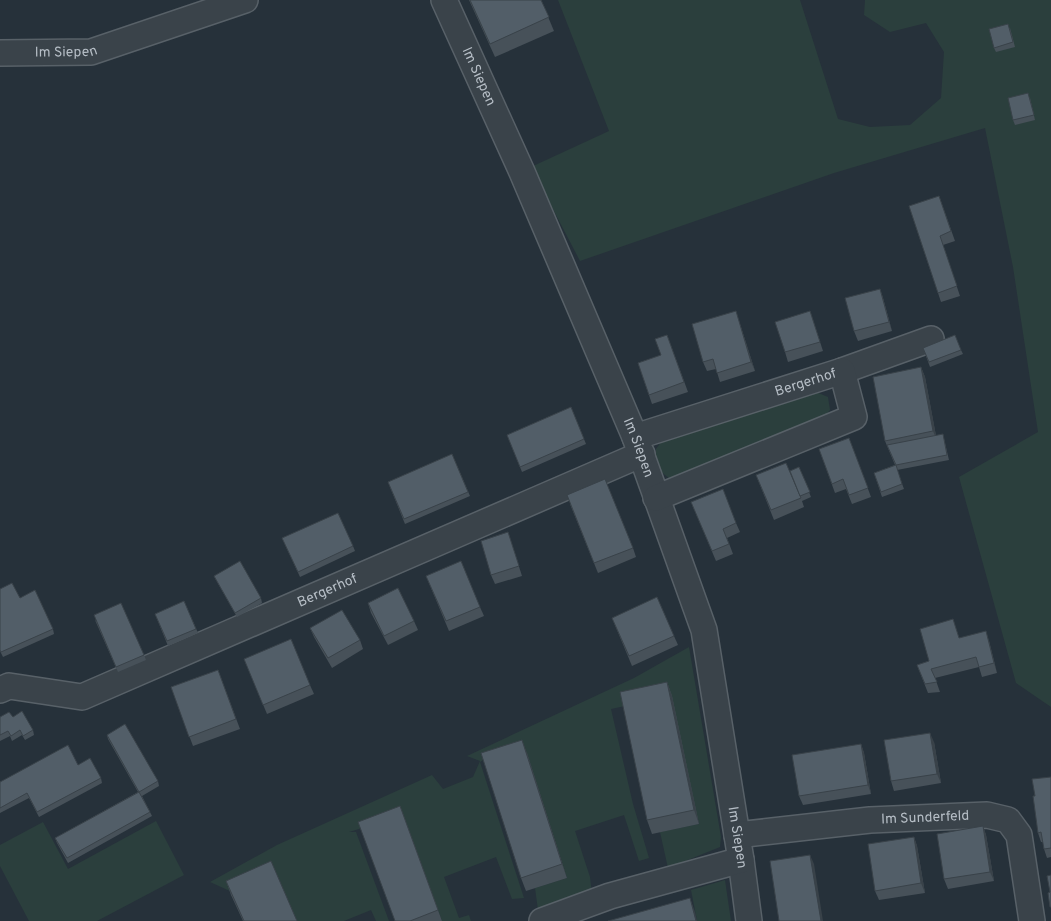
<svg xmlns="http://www.w3.org/2000/svg" width="1051" height="921" font-family="Overpass,sans-serif">
<style>
.green{fill:#2b3f3d}
.lines{fill:none;stroke-linecap:round;stroke-linejoin:round}
.minor-casing{stroke:#586168;stroke-width:28}
.minor{stroke:#3a434a;stroke-width:25}
.wall{fill:#475159}
.shaded-wall{fill:#394249}
.building{fill:#525e68;stroke:#394249}
.labels{text-anchor:middle;dominant-baseline:central;stroke-width:4.5;stroke-linejoin:round;paint-order:stroke}
.street-label{font-size:14px;fill:#b6bec6;stroke:#1f282f}
</style>
<rect width="100%" height="100%" fill="#26313a"/>
<g class="green">
<path d="M558 0H800L838 119 870 127 910 125 941 98 944 52 926 23 890 32 864 15 865 0H1051V707L1016 683 959 477 1038 432 1013 267 985 128 834 173 580 261 531 167 609 131Z"/>
<path d="M816 392 828 397 830 410 823 418 670 479 660 471 656 458V449L664 438Z"/>
<path d="M689 647 721 837 720 847 668 868 660 832 699 824 671 696 611 709 633 804 649 858 639 861 624 815 575 831 590 877 592 894 538 910 535 888 567 878 527 754 508 744 480 762 524 898 512 899 496 857 444 877 459 918 469 915 471 921H442L405 820 379 823 349 832H356L389 921H376L371 910 344 921H296L210 882 277 845 432 775 443 789 473 777 480 761 467 756 634 678Z"/>
<path d="M156 821 184 875 97 921H29L0 866V845L43 822 68 869Z"/>
<path d="M725 880 731 921H697L691 890Z"/>
</g>
<g class="lines">
<defs>
<g id="minor">
<path id="s1" d="M444 0 522 172 635 437 704 630 741 860 749 921"/>
<path id="s2" d="M0 53 91 52 245 0"/>
<path id="s3" d="M635 437 842 371 931 339"/>
<path d="M656 498 854 417 842 371"/>
<path id="s4" d="M0 690 9 686 82 697 642 454"/>
<path id="s5" d="M737 835 870 820 987 815 1008 820 1019 835 1032 921"/>
<path d="M542 921 610 896 741 860"/>
</g>
</defs>
<use href="#minor" class="minor-casing"/>
<use href="#minor" class="minor"/>
</g>
<g class="wall">
<path d="M469 0H541L554 31 495 57Z"/>
<path d="M1010 28 1015 47 996 52 994 48Z"/>
<path d="M1030 98 1035 120 1015 125 1013 120Z"/>
<path d="M939 196 955 241 943 245 960 296 941 302 909 206Z"/>
<path d="M880 289 883 298 892 331 858 341 854 331Z"/>
<path d="M810 311 823 351 788 362 785 352Z"/>
<path d="M739 321 755 371 720 382 716 369 707 371 703 362Z"/>
<path d="M667 335 688 392 652 404 638 363 661 355Z"/>
<path d="M923 348 961 350 963 354 930 367Z"/>
<path d="M921 367 925 377 936 436 944 439 949 460 897 470 904 489 882 497 874 473 895 465 885 441Z"/>
<path d="M571 407 586 444 522 472 507 435Z"/>
<path d="M849 438 871 497 852 504 846 489 835 493 819 449Z"/>
<path d="M452 454 470 496 405 524 388 482Z"/>
<path d="M799 467 811 497 802 501 804 507 774 520 756 475 790 471Z"/>
<path d="M691 502 736 523 740 532 727 538 733 554 716 561Z"/>
<path d="M570 504 633 548 636 557 598 573Z"/>
<path d="M508 532 522 576 495 584 491 575Z"/>
<path d="M282 538 353 546 355 551 300 577Z"/>
<path d="M214 576 261 598 262 603 237 617 216 580Z"/>
<path d="M426 576 480 607 484 616 449 631Z"/>
<path d="M0 589 20 598 53 629 54 634 3 657 0 651Z"/>
<path d="M184 601 198 633 168 646 155 614Z"/>
<path d="M368 603 414 621 418 630 388 645 371 613Z"/>
<path d="M612 618 674 636 678 645 632 666Z"/>
<path d="M953 619 959 638 989 641 997 673 982 677 979 667 935 678 940 692 928 693 917 665 929 661Z"/>
<path d="M95 620 144 655 146 660 118 672Z"/>
<path d="M310 628 360 640 363 649 332 668 314 637Z"/>
<path d="M244 659 310 685 314 694 267 714Z"/>
<path d="M218 670 240 729 193 746 171 687Z"/>
<path d="M667 682 672 696 699 824 652 834 647 820Z"/>
<path d="M0 717H13L33 730 34 735 25 740 22 735 12 741 10 736 0 741Z"/>
<path d="M107 735 158 781 159 786 142 796 152 816 68 863 57 843 55 838 138 792 108 739Z"/>
<path d="M934 742 941 783 894 791 891 781Z"/>
<path d="M861 744 864 753 871 794 803 805 799 796Z"/>
<path d="M527 753 567 878 526 891 521 878Z"/>
<path d="M78 765 101 778 102 783 39 817 29 798 0 813V782Z"/>
<path d="M1051 777V857L1047 858 1044 849 1043 842H1041L1038 833 1035 796Z"/>
<path d="M400 806 442 921H395Z"/>
<path d="M983 826 986 835 994 881 948 889 944 879Z"/>
<path d="M914 837 917 846 925 893 879 900 875 891Z"/>
<path d="M226 881 297 921H243L231 895Z"/>
</g>
<g class="shaded-wall">
<path d="M880 289 883 298 892 331 889 322Z"/>
<path d="M736 311 739 321 755 371 751 362Z"/>
<path d="M921 367 925 377 937 441 933 431Z"/>
<path d="M986 631 989 641 997 673 994 663Z"/>
<path d="M667 682 672 696 699 824 694 810Z"/>
<path d="M930 733 934 742 941 783 937 774Z"/>
<path d="M522 740 527 753 567 878 562 864Z"/>
<path d="M861 744 864 753 871 794 868 785Z"/>
<path d="M983 826 986 835 994 881 990 872Z"/>
<path d="M914 837 917 846 925 893 921 883Z"/>
<path d="M810 855 814 864 823 921H821Z"/>
<path d="M690 898 695 912 697 921H696Z"/>
</g>
<g class="building">
<path d="M470 0H541L549 17 490 44Z"/>
<path d="M1008 24 1013 42 994 48 989 29Z"/>
<path d="M1028 93 1034 115 1013 120 1008 98Z"/>
<path d="M939 196 951 231 940 236 957 286 938 293 909 206Z"/>
<path d="M880 289 889 322 854 331 845 298Z"/>
<path d="M736 311 751 362 717 373 713 359 703 362 692 324Z"/>
<path d="M810 311 820 342 785 352 775 322Z"/>
<path d="M667 335 684 382 649 395 638 363 661 355 655 339Z"/>
<path d="M955 335 961 350 929 362 923 348Z"/>
<path d="M921 367 933 431 885 441 873 377Z"/>
<path d="M571 407 584 439 520 467 507 435Z"/>
<path d="M943 434 947 455 896 465 902 484 881 492 874 473 896 465 887 445Z"/>
<path d="M849 438 868 488 849 495 843 479 832 484 819 449Z"/>
<path d="M452 454 468 492 404 519 388 482Z"/>
<path d="M786 463 801 498 771 510 756 475Z"/>
<path d="M799 467 810 492 800 496 790 471Z"/>
<path d="M605 479 633 548 594 563 567 495Z"/>
<path d="M723 489 736 523 723 529 729 544 712 551 691 502Z"/>
<path d="M338 513 353 546 298 572 282 538Z"/>
<path d="M508 532 519 566 491 575 481 541Z"/>
<path d="M240 561 261 598 235 613 214 576Z"/>
<path d="M461 561 480 607 446 621 426 576Z"/>
<path d="M12 583 20 598 35 590 53 629 1 652 0 650V589Z"/>
<path d="M398 588 414 621 384 636 368 603Z"/>
<path d="M657 597 674 636 629 656 612 618Z"/>
<path d="M184 601 196 629 167 641 155 614Z"/>
<path d="M121 603 144 655 116 667 94 615Z"/>
<path d="M342 610 360 640 328 658 310 628Z"/>
<path d="M953 619 959 638 986 631 994 663 979 667 976 657 931 669 937 682 925 684 917 665 929 661 920 629Z"/>
<path d="M291 639 310 685 263 705 244 659Z"/>
<path d="M218 670 236 719 189 737 171 687Z"/>
<path d="M667 682 694 810 647 820 620 692Z"/>
<path d="M22 711 33 730 23 736 20 730 11 736 8 731 0 735V717L9 712 13 717Z"/>
<path d="M125 724 158 781 139 792 107 735Z"/>
<path d="M930 733 937 774 891 781 884 740Z"/>
<path d="M522 740 562 864 521 878 481 753Z"/>
<path d="M861 744 868 785 799 796 792 755Z"/>
<path d="M68 745 78 765 90 758 101 778 37 812 27 793 0 808V782Z"/>
<path d="M1051 777V848L1044 849 1041 832 1038 833 1033 796H1035L1032 779Z"/>
<path d="M139 792 150 812 67 858 55 838Z"/>
<path d="M400 806 438 910 410 921H395L358 822Z"/>
<path d="M983 826 990 872 944 879 937 834Z"/>
<path d="M914 837 921 883 875 891 868 844Z"/>
<path d="M810 855 821 921H779L770 861Z"/>
<path d="M271 861 297 921H244L226 881Z"/>
<path d="M1051 875V907H1050L1048 893 1050 892 1047 876Z"/>
<path d="M690 898 696 921H608Z"/>
</g>
<g class="labels">
<g class="street-label">
<text stroke="none"><textPath href="#s2" startOffset="66">Im Siepen</textPath></text>
<text stroke="none"><textPath href="#s1" startOffset="84">Im Siepen</textPath></text>
<text stroke="none"><textPath href="#s3" startOffset="179">Bergerhof</textPath></text>
<text stroke="none"><textPath href="#s1" startOffset="488">Im Siepen</textPath></text>
<text stroke="none"><textPath href="#s4" startOffset="351">Bergerhof</textPath></text>
<text stroke="none"><textPath href="#s5" startOffset="189">Im Sunderfeld</textPath></text>
<text stroke="none"><textPath href="#s1" startOffset="892">Im Siepen</textPath></text>
</g>
</g>
</svg>
